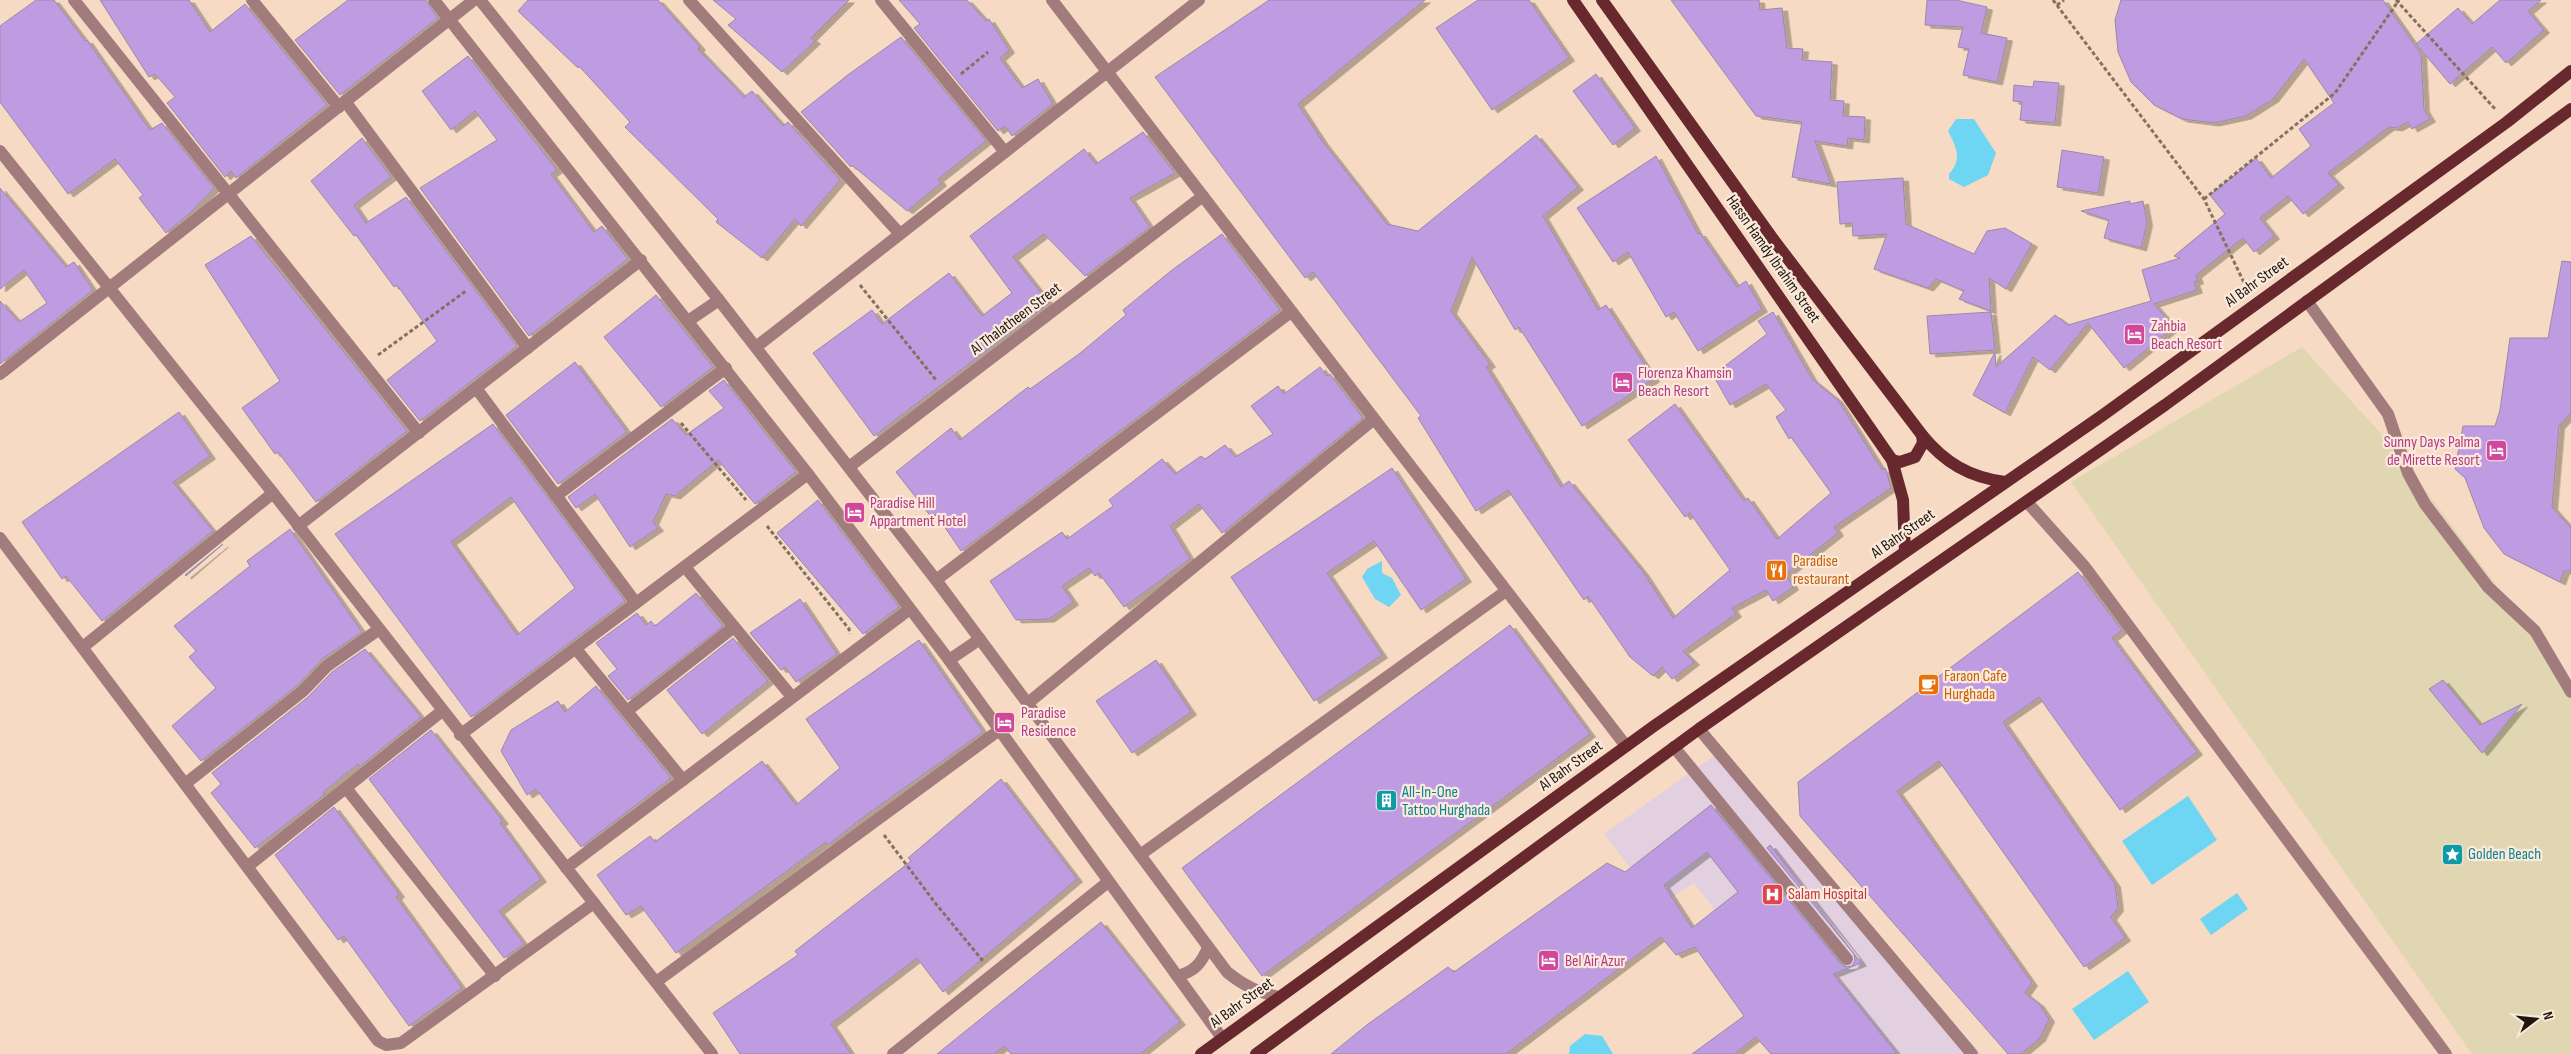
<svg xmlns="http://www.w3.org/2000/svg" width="2571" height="1054" font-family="'Sofia Sans Condensed',sans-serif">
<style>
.medical{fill:#e2d0e0}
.sand{fill:#e0d7b2}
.water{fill:#6ed5f3}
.building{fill:#bf9ce2;stroke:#978aa6;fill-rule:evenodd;filter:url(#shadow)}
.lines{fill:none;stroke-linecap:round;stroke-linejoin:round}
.path{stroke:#837162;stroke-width:3;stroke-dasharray:4 2.5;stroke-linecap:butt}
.minor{stroke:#a27c7d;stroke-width:12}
.major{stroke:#67292e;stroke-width:12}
.labels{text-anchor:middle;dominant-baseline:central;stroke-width:4.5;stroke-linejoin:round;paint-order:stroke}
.street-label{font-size:16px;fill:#1f160d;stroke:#fbeadc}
.hotel-label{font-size:16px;fill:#b23c85;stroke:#fbeadc;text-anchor:start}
.food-label{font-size:16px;fill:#c56008;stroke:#fbeadc;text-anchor:start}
.culture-label{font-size:16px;fill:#0d838f;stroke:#fbeadc;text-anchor:start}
.health-label{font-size:16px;fill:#be3a42;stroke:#fbeadc;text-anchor:start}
</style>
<defs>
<filter id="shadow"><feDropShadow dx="5.5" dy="3" stdDeviation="0" flood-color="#0004"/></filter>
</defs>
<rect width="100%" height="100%" fill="#f7dac3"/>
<path class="medical" d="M1719 752 1981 1054H1825L1694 883 1659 905 1604 834Z"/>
<path class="sand" d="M2302 347 2395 449 2571 686V1054H2472L2071 482Z"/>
<g class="water">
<path d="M1956 119H1974L1996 153 1988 175 1964 187 1949 179V174C1963 159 1956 147 1948 131Z"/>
<path d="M1382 561V573L1392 578 1401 595 1389 607 1375 599 1362 577 1367 569Z"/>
<path d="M2188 796 2217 840 2152 885 2122 841Z"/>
<path d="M2237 893 2248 909 2211 935 2200 919Z"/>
<path d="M2128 971 2149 1002 2094 1040 2072 1009Z"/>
<path d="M1585 1034 1602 1036 1613 1054H1569L1570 1046Z"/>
</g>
<g class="building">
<path d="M36 0H54L85 41 87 40 150 130 162 123 214 188 189 214 166 233 139 198 143 195 115 159 68 194 0 102V26Z"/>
<path d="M100 0H189L210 32 245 4 327 105 236 178 231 171 225 177 167 103 175 97 155 74 149 77Z"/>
<path d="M348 0H426L438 18 340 95 295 40Z"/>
<path d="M528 0H658L700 47 698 49 744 97 752 91 783 126 788 122 840 180 801 226 795 219 762 258 716 222 718 219 625 127 630 122 579 66 578 68 518 11Z"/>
<path d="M713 0H849L811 38 815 41 782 72 728 25 736 19Z"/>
<path d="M899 0H967L986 21 989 19 1009 50 1000 58 1022 88 1038 79 1053 104 1012 136 1005 126 998 131 914 28 920 24Z"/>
<path d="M1269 0H1425L1298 104 1323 142 1387 224 1418 231 1536 135 1578 187 1543 216 1598 310 1606 305 1654 379 1582 426 1519 327 1515 330 1472 257 1451 311 1490 364 1486 367 1561 487 1569 481 1643 572 1673 618 1730 570 1690 513 1685 517 1628 440 1675 404 1744 501 1748 498 1777 539 1831 493 1791 437 1789 439 1776 417 1786 410 1766 384 1730 405 1713 375 1767 334 1758 321 1773 312 1812 379 1838 400 1882 470 1885 468 1886 470 1891 488 1834 527 1838 533 1786 574 1793 587 1773 601 1766 590 1732 608 1736 614 1683 651 1694 662 1672 679 1662 667 1653 676 1630 657 1588 596 1584 600 1508 490 1476 511 1418 418 1421 416 1313 272 1305 278 1155 77Z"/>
<path d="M1478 0H1529L1569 58 1492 110 1436 28Z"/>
<path d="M1671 0H1759L1760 10 1782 8 1787 48 1803 49 1802 60 1832 62 1830 100 1844 101 1843 116 1865 117 1864 140 1848 138 1847 146 1815 141 1831 184 1792 177 1802 122 1756 116Z"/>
<path d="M1927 0H1956L1987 7 1981 33 2007 38 1997 82 1963 75 1969 49 1958 47 1963 27 1925 25Z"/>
<path d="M2121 0H2383L2421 54 2424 109 2430 119 2412 129 2408 122 2397 128 2389 127 2328 173 2339 185 2303 214 2288 196 2260 218 2274 236 2254 252 2243 238 2196 275 2198 281 2194 282 2197 290 2154 304 2174 327 2124 368 2088 323 2050 370 2033 357 2005 413 1973 395 1995 352 1996 367 2055 315 2068 325 2151 301 2142 270 2180 258 2174 256 2225 214 2210 195 2256 158 2271 178 2311 146 2299 129 2334 103 2304 59 2273 99 2246 116 2214 123 2182 119 2154 105 2131 82 2118 52 2115 20Z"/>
<path d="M2500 0H2541L2528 11 2544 30 2506 63 2492 47 2450 84 2416 44 2458 8 2472 24Z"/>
<path d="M901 37 986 141 938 179 941 183 907 211 852 165 851 167 801 112 849 74Z"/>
<path d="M468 56 557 170 551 174 594 232 602 226 628 259 529 336 420 188 497 140 475 111 451 130 422 91Z"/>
<path d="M1596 74 1635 128 1613 145 1573 91Z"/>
<path d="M2034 81 2059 83 2055 123 2020 120 2022 102 2013 101 2014 85 2033 87Z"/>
<path d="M1143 132 1175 173 1130 198 1150 227 1085 276 1044 234 1013 257 1049 303 874 436 813 353 872 310 882 324 949 273 982 316 1012 293 970 236 1084 149 1096 164Z"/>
<path d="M362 138 391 177 354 205 366 223 406 197 517 346 420 421 387 380 437 341 397 285 394 287 356 235 354 236 311 181Z"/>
<path d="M2062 150 2104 157 2098 193 2057 187Z"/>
<path d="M1656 156 1698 234 1700 233 1737 287 1746 281 1762 309 1698 351 1674 312 1666 317 1628 252 1613 262 1577 208Z"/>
<path d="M1903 178 1906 224 1974 254 1987 231 2005 228 2032 244 2006 289 1989 278 1991 311 1959 299 1964 291 1936 279 1928 288 1874 269 1887 234 1853 236 1852 223 1840 224 1837 182Z"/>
<path d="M0 188 66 267 74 262 93 290 0 364V301L19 322 47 303 24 270 0 289Z"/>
<path d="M2130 201V204L2143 201 2147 223 2141 248 2104 238 2109 220 2081 211Z"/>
<path d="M1222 234 1280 310 961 551 936 514 932 518 896 472 951 428 960 440 1028 387 1030 389 1079 354 1126 315 1123 310 1172 270Z"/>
<path d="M251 236 407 431 316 502 278 452 275 454 242 408 280 381 205 265Z"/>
<path d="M2562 261 2571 262V413L2559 426 2552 507 2571 528V571H2564L2560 582 2504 554 2484 528 2465 478 2455 469 2463 426H2495L2500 410 2510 338H2548Z"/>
<path d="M656 295 713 367 661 407 604 337Z"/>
<path d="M1991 312 1995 350 1930 354 1927 316Z"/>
<path d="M575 362 627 432 558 484 506 415Z"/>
<path d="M1320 367 1327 376 1330 374 1363 418 1222 533 1199 504 1170 526 1190 559 1124 607 1099 573 1095 576 1089 568 1062 586 1073 602 1049 619 1016 620 990 581 1062 532 1067 539 1113 506 1109 500 1162 459 1175 474 1201 456 1205 459 1225 445 1235 457 1273 434 1251 406 1278 386 1284 394Z"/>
<path d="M724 380 796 472 755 504 718 460 675 496 666 494 653 522 658 528 630 547 595 494 576 508 568 497 672 419 686 435 724 408 709 391Z"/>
<path d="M179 412 210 456 173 482 213 531 102 621 66 576 62 579 22 522Z"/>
<path d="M493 424 625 601 471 717 335 534ZM511 497 575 588 517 635 451 542Z"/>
<path d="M1392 468 1466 579 1421 610 1374 541 1327 573 1382 655 1314 701 1231 577Z"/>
<path d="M818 500 899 607 863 634 777 533Z"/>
<path d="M290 529 362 632 322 659 298 685 201 761 172 726 216 688 189 657 196 651 174 626 250 566 247 561Z"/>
<path d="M223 544 186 576 185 575Z"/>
<path d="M2078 572 2122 630 2112 638 2197 752 2120 810 2039 697 2003 722 2115 884 2118 908 2111 917 2125 938 2084 967 1939 761 1897 791 2032 983 2025 993 2039 1004 2049 1019 2040 1038 2021 1054H2008L1800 816 1798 782Z"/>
<path d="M696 593 723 626 628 700 608 676 617 669 596 643 637 613 646 625 651 621 655 626Z"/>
<path d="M800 599 837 654 796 682 785 667 781 670 750 633Z"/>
<path d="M1510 625 1590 734 1262 976 1182 868Z"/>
<path d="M733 638 768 681 702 734 667 690Z"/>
<path d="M919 640 983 732 865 816 828 845 826 842 676 953 641 906 626 915 597 875 650 836 655 842 762 761 796 805 840 768 806 719Z"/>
<path d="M365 649 421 717 359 767 358 764 323 792 325 794 255 848 211 793 221 784 212 773 308 697 332 672Z"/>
<path d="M1156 660 1191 712 1132 753 1096 701Z"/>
<path d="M2443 680 2480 725 2522 704 2482 753 2429 689Z"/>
<path d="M596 686 671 778 581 847 536 789 527 795 501 751 511 730 558 701 565 712Z"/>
<path d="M431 730 503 821 500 823 541 879 499 911 524 944 504 958 369 779Z"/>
<path d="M1001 779 1077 879 943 992 917 958 831 1024 851 1054H740L713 1013 798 955 795 951 911 861 908 858Z"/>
<path d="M1711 805 1841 964 1845 967 1852 966 1855 961 1854 954 1767 848 1770 845 1861 963 1833 974 1897 1054H1771L1756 1037 1734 1054H1692L1744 1016 1695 947 1676 955 1661 937 1506 1054H1331L1368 1024 1448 967 1454 972 1607 863 1625 872ZM1707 852 1738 892 1692 928 1664 885Z"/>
<path d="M334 807 399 894 396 897 462 988 409 1026 344 936 338 940 275 855Z"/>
<path d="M1101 922 1180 1022 1140 1054H1011L1004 1046 994 1054H937Z"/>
</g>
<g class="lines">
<g class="path">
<path d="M2053 0 2204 199 2248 291"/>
<path d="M2396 0 2496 110"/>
<path d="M2057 5 2064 0"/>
<path d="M961 74 988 52"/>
<path d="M2204 199 2335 93 2399 0"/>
<path d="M860 285 936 380"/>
<path d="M378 355 466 291"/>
<path d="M681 423 746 500"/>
<path d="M767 526 849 629 850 634"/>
<path d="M884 835 936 904 983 961"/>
</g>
<g class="minor">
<path d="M74 0 419 433"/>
<path d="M252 0 339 107"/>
<path d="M434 0 808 474 949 660 1222 1038"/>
<path d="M480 0 719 300 936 580 1227 972C1244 986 1258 992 1279 997"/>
<path d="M689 0 900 234"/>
<path d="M881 0 1005 152"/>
<path d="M1052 0 1626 746"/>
<path d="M345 101 528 348"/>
<path d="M0 151 273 493 712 1054"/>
<path d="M2307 301 2388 414 2408 473 2425 504 2488 587 2535 631 2571 692"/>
<path d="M688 321 719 300"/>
<path d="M756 347 1199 0"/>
<path d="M0 374 474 0"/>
<path d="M476 388 636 603"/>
<path d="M849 467 1203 196"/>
<path d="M556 496 726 368"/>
<path d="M2027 502 2085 567 2446 1054"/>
<path d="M298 526 641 260"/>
<path d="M0 538 378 1041 386 1045 401 1043 594 903"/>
<path d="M685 567 792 697"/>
<path d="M936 580 1291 312"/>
<path d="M83 647 273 493"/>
<path d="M576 649 683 780"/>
<path d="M949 660 980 639"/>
<path d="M1028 703 1374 419"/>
<path d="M627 711 734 627"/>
<path d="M1699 729 1972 1054"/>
<path d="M460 735 808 474"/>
<path d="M1674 747 1847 959"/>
<path d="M185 784 303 691 327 666 378 630"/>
<path d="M346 788 495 976"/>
<path d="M1140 855 1506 591"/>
<path d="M248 866 442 711"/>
<path d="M566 868 910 609"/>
<path d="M1177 976C1194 972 1202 963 1208 947"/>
<path d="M656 982 998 731"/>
<path d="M893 1054 1108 882"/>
</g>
<g class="major">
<path d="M1573 0 1892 460 1903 500 1905 552"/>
<path d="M1602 0 1773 239 1922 435C1945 463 1969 477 2005 482"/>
<path d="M1892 460 1900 462 1915 457 1923 443 1922 435"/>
<path d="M1201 1054 1654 726 2103 415 2507 122 2571 71"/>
<path d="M1256 1054 1699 729 2165 405 2571 109"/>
</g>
</g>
<defs>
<symbol id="hotel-square" viewBox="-11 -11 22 22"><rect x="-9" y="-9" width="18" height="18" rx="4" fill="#d1479c" stroke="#fbeadc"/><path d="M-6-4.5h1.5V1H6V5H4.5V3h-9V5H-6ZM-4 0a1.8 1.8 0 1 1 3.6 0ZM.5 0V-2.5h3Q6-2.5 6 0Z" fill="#fff"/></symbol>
<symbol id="restaurant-square" viewBox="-11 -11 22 22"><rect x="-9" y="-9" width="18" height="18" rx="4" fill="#e8710a" stroke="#fbeadc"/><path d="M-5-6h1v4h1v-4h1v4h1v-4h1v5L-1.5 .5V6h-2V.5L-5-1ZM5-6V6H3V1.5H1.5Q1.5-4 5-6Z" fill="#fff"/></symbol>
<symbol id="cafe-square" viewBox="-11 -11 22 22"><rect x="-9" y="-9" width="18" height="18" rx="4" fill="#e8710a" stroke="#fbeadc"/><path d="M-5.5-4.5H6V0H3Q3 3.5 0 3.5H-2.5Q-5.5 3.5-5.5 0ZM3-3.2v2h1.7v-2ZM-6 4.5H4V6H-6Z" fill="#fff"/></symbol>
<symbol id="building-square" viewBox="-11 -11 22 22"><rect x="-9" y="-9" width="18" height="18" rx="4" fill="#0f9aa8" stroke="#fbeadc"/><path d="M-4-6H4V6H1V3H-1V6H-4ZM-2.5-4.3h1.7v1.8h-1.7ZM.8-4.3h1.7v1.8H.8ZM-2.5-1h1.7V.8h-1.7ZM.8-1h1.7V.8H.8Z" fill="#fff"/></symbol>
<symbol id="sight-square" viewBox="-11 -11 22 22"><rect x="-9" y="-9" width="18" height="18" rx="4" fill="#0f9aa8" stroke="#fbeadc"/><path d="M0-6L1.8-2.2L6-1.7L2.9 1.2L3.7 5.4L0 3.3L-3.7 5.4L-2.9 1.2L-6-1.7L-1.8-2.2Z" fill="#fff"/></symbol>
<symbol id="hospital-square" viewBox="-11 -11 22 22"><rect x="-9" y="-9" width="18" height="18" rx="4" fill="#e0444e" stroke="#fbeadc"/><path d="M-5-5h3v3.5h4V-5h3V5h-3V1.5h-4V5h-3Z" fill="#fff"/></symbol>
</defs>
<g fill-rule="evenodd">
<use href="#hotel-square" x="2122" y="322" width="25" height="25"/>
<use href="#hotel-square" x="1610" y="370" width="25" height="25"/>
<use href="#hotel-square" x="2484" y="438" width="25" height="25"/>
<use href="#hotel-square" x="842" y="500" width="25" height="25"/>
<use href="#restaurant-square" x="1764" y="558" width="25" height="25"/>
<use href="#cafe-square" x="1916" y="672" width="25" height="25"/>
<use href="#hotel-square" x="992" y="710" width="25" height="25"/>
<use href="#building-square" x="1374" y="788" width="25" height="25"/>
<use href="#sight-square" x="2440" y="842" width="25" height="25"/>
<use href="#hospital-square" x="1760" y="882" width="25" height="25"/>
<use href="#hotel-square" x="1536" y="948" width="25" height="25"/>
</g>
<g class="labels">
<g class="street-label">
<text transform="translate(1773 259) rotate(55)">Hassn Hamdy Ibrahim Street</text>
<text transform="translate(2257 282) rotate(-36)">Al Bahr Street</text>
<text transform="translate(1016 319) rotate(-37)">Al Thalatheen Street</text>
<text transform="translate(1903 534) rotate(-35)">Al Bahr Street</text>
<text transform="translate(1571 766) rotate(-36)">Al Bahr Street</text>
<text transform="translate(1242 1003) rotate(-36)">Al Bahr Street</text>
</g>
<g class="hotel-label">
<text x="2151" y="326">Zahbia<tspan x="2151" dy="18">Beach Resort</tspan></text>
<text x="1638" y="373">Florenza Khamsin<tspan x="1638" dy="18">Beach Resort</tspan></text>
<text x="2480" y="442" text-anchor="end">Sunny Days Palma<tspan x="2480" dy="18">de Mirette Resort</tspan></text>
<text x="870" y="503">Paradise Hill<tspan x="870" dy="18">Appartment Hotel</tspan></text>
<text x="1021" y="713">Paradise<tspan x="1021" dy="18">Residence</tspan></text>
<text x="1565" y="961">Bel Air Azur</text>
</g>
<g class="food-label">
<text x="1793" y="561">Paradise<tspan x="1793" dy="18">restaurant</tspan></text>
<text x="1944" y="676">Faraon Cafe<tspan x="1944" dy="18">Hurghada</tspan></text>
</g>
<g class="culture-label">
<text x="1402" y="792">All-In-One<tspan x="1402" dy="18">Tattoo Hurghada</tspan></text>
<text x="2468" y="854">Golden Beach</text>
</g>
<g class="health-label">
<text x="1788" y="894">Salam Hospital</text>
</g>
</g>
<g transform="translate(2536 1019) rotate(74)" stroke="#fbeadc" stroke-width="4" paint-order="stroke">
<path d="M0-4L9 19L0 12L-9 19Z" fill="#1f160d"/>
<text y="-8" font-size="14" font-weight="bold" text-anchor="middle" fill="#1f160d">N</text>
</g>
</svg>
